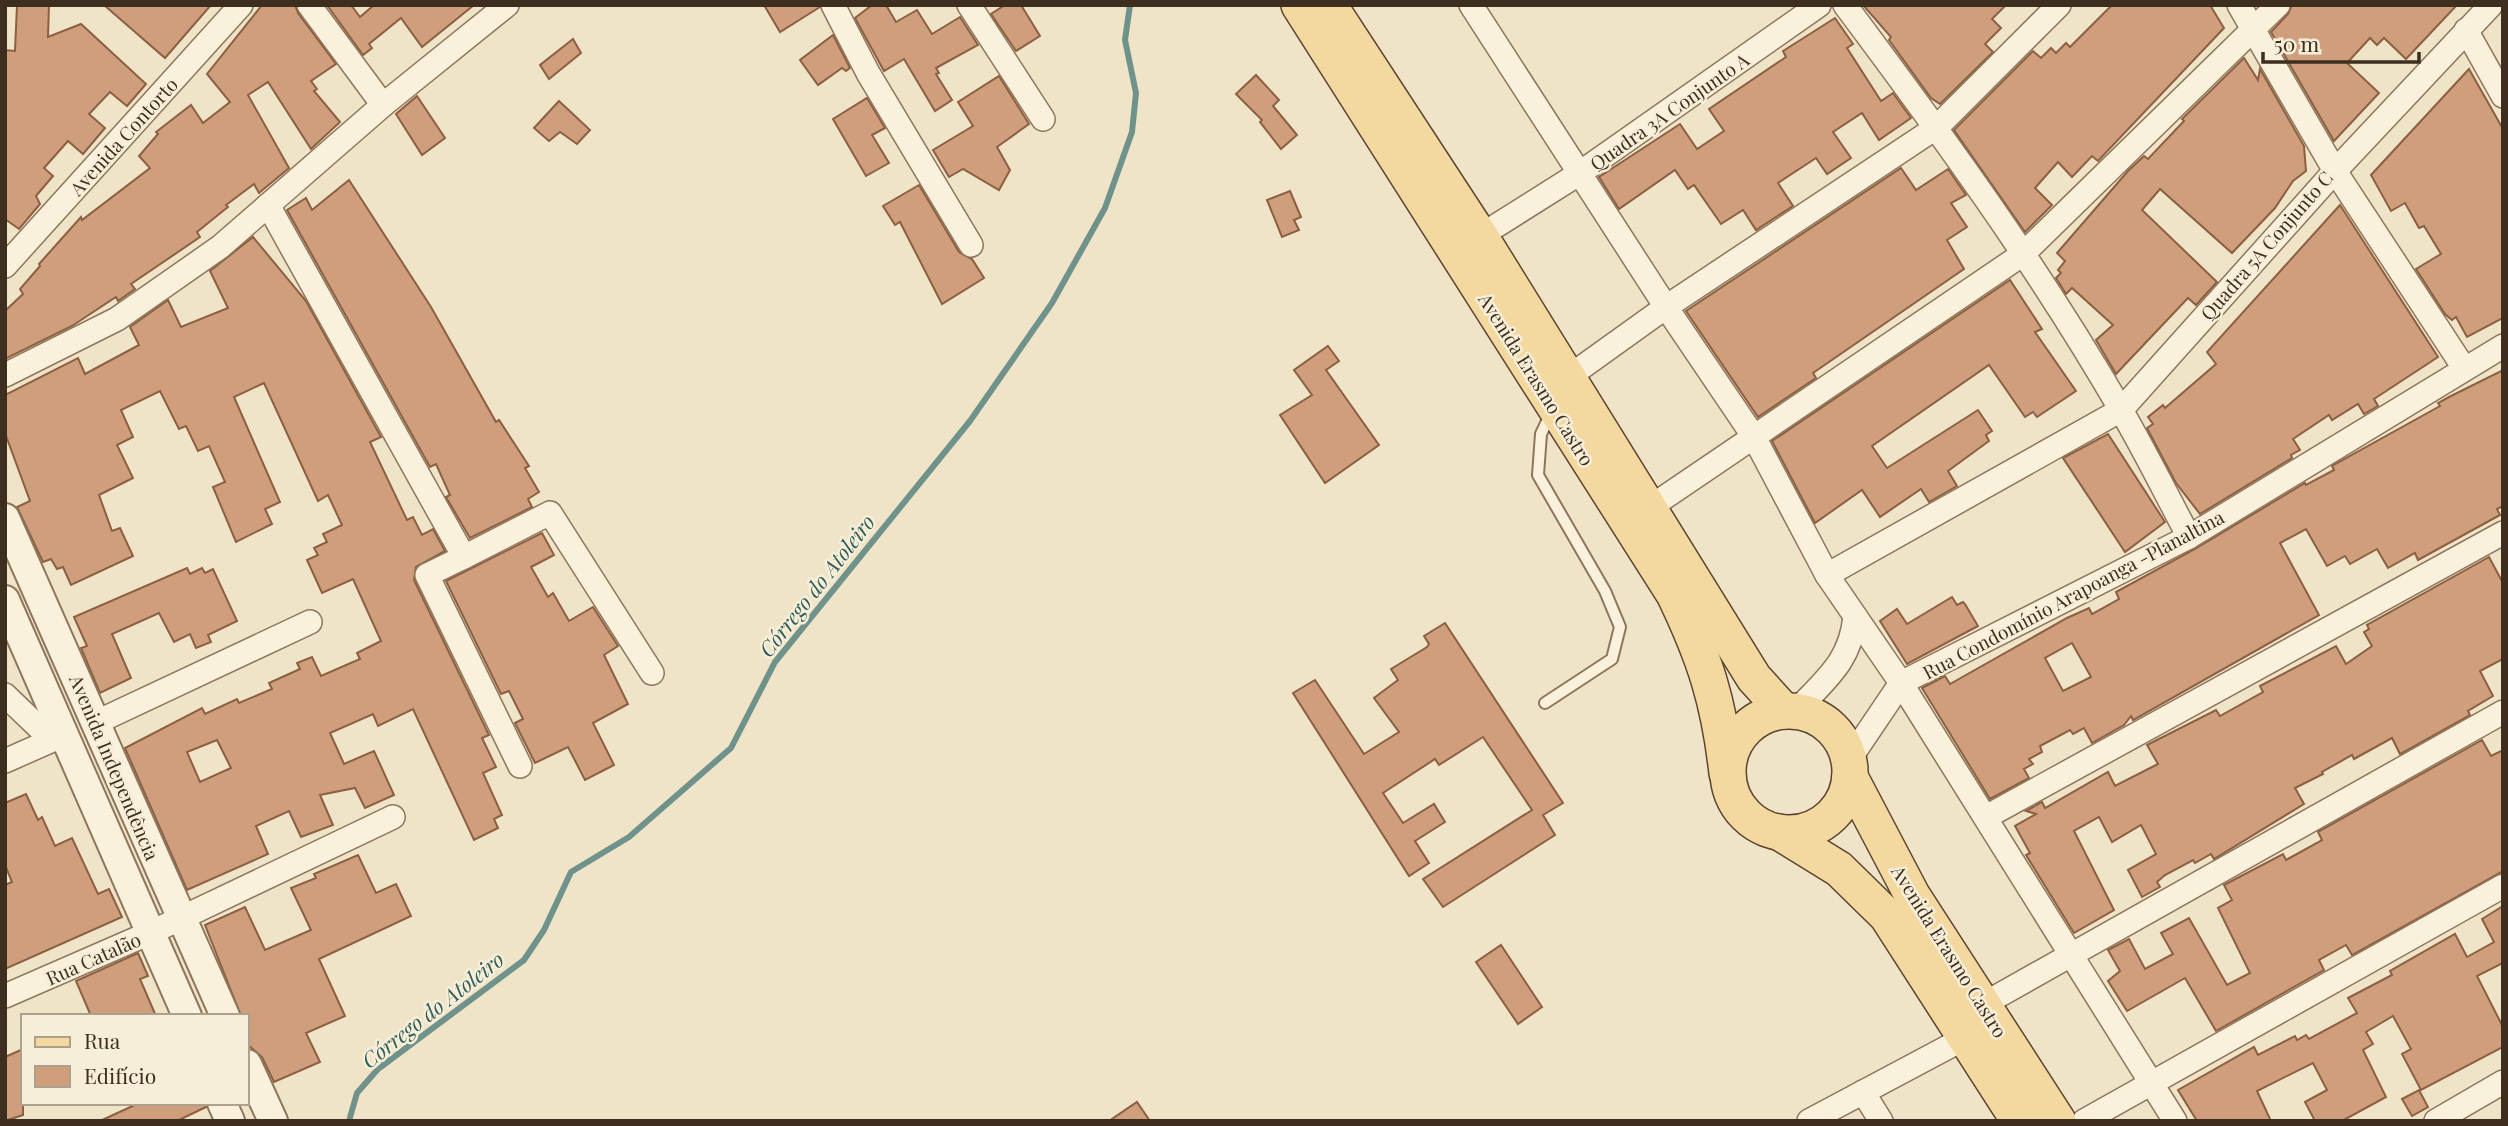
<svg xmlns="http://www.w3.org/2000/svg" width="2508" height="1126" font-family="'Playfair Display',serif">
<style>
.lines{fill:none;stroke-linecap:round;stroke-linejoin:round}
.stream{stroke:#6f938a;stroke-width:6}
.building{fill:#cf9f7d;stroke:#8d5f41;stroke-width:2;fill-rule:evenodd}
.service-casing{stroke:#8d765c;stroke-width:14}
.minor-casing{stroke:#8d765c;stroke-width:26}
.tertiary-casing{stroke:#8d765c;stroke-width:32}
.primary-casing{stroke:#5b4430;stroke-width:38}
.service{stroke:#faf1dc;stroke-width:10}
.minor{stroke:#faf1dc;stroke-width:23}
.tertiary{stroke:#faf1dc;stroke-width:28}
.primary{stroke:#f3d9a0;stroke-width:35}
.labels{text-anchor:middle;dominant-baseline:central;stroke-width:5;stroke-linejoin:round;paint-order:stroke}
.street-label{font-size:19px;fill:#3d2e20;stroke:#f7eed8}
.water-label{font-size:21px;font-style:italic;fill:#2f5d5a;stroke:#f7eed8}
</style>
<rect width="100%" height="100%" fill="#f0e4c8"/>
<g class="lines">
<path class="stream" d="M349 1121 357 1093 378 1069 524 960 544 930 571 872 629 837 731 748 775 662 970 421 1052 303 1105 208 1132 132 1136 93 1125 40 1130 5"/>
</g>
<g class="building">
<path d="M17 5H49L48 37 81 24 146 84 127 106 110 92 89 114 105 128 83 154 68 141 44 168 53 176 36 196 40 204 19 229 5 219V50L15 51Z"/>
<path d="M104 5H211L165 58Z"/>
<path d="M262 5H295L298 13 336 64 311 81 317 89 314 91 340 122 311 149 268 82 248 95 289 168 259 193 254 184 226 205 228 207 197 232 200 237 131 284 135 289 118 301 116 297 72 326 5 359V311L23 294 20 289 40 266 39 264 81 217 82 220 150 168 139 156 158 134 156 132 191 105 203 123 230 102 207 74Z"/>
<path d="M327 5H351L360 17 374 5H474L422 47 401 18 369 44 372 48 363 55Z"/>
<path d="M764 5H819L820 7 780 32Z"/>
<path d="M872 5H886L896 22 917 10 932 34 960 17 978 45 936 68 939 73 936 74 952 100 935 111 904 59 884 71 855 18Z"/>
<path d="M1005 5H1021L1040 36 1016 51 991 14Z"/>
<path d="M1863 5H2006L1992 19 2001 28 1985 44 1993 52 1940 104 1931 98 1889 40 1891 37Z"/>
<path d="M2112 5H2210L2224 28 2098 161 2092 156 2072 177 2058 162 2035 188 2052 205 2025 232 1954 130 2033 51 2041 58 2051 48 2056 53 2066 43 2070 47Z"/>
<path d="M2292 5H2457L2406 59 2384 38 2377 45 2370 38 2347 63 2379 93 2334 141 2271 32 2288 14Z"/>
<path d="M1835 18 1853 44 1847 48 1881 101 1893 93 1911 118 1879 140 1862 113 1833 132 1851 158 1827 174 1816 158 1778 183 1793 206 1756 230 1743 210 1721 224 1694 185 1688 189 1675 170 1619 209 1599 177 1680 124 1697 149 1724 131 1709 109 1786 57 1783 51Z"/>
<path d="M833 35 850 68 846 71 842 68 818 85 800 60Z"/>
<path d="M573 39 581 53 549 79 540 65Z"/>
<path d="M2244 58 2258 80 2260 69 2304 146 2306 171 2293 181 2275 208 2232 253 2160 189 2142 210 2217 282 2196 305 2188 298 2116 374 2096 340 2113 325 2072 288 2066 294 2056 278 2061 273 2058 270 2065 261 2057 253 2128 171 2144 156 2148 159 2184 121 2182 119Z"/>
<path d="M2469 69 2503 129V318L2467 337 2456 317 2452 320 2445 314 2416 269 2441 254 2424 226 2419 228 2405 203 2391 211 2371 175Z"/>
<path d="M1256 75 1279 100 1273 106 1297 135 1281 149 1260 122 1262 120 1236 94Z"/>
<path d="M999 76 1029 124 997 147 1010 170 999 190 963 169 949 177 933 150 973 126 958 102Z"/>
<path d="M417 96 445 138 422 155 396 114Z"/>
<path d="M867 98 885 128 872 135 889 163 866 176 833 119Z"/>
<path d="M559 101 590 130 577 144 560 132 549 141 534 128Z"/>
<path d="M1901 168 1916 190 1948 169 1966 195 1951 203 1967 227 1947 240 1964 269 1813 373 1816 378 1758 417 1686 311Z"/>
<path d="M349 180 431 307 496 422 499 420 529 466 525 468 539 492 528 499 532 507 470 538 446 497 450 495 436 464 430 467 287 210 306 198 312 210Z"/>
<path d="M919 185 959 252 972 259 984 278 942 304 900 222 895 225 883 206Z"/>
<path d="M1290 191 1301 217 1294 220 1299 230 1282 237 1267 200Z"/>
<path d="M2340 205 2438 357 2374 399 2378 406 2364 414 2358 404 2332 420 2329 415 2293 439 2300 450 2291 455 2292 458 2200 514 2176 483 2147 428 2153 424 2148 417 2163 405 2165 408 2216 364 2207 352Z"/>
<path d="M253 237 306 301 381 437 370 442 407 520 413 517 422 535 433 529 445 551 416 567 414 580 489 735 482 738 496 767 483 773 502 815 494 819 498 828 474 840 413 709 378 726 373 714 330 733 344 764 374 751 394 795 365 808 355 788 320 795 333 825 301 837 289 811 256 826 268 854 187 890 125 748 202 708 205 714 237 699 239 703 272 689 269 683 300 669 297 663 312 657 321 676 360 659 357 653 381 641 353 579 322 593 307 560 318 555 314 548 327 542 323 534 342 525 328 495 318 501 264 383 234 397 280 502 265 509 272 524 236 542 213 487 225 482 209 446 198 451 186 426 179 429 160 391 121 410 133 437 117 445 133 478 99 495 112 531 120 528 133 556 71 585 63 567 57 569 51 559 43 562 17 507 30 501 5 433V395L78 358 85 374 139 345 130 327 168 300 181 327 228 308 210 271ZM217 740 231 768 200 782 187 752Z"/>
<path d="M2010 280 2042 329 2035 332 2076 391 2037 417 2033 412 2025 417 1989 365 1872 446 1887 468 1978 410 1992 431 1986 435 1989 441 1948 471 1957 486 1929 502 1921 489 1880 517 1862 490 1815 523 1772 441Z"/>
<path d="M1328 346 1339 361 1326 370 1379 445 1325 483 1280 415 1312 395 1294 370Z"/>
<path d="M2503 370V506L2497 509 2500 515 2418 560 2415 553 2388 568 2377 549 2350 564 2345 556 2327 566 2306 529 2280 543 2319 615 2133 720 2131 716 2124 725 2092 743 2084 728 2073 734 2070 730 2040 746 2042 752 2029 759 2033 764 2024 769 2029 778 1990 799 1922 688 1945 676 1950 684 2067 618 2089 608 2092 614 2119 599 2116 592 2195 549 2305 483 2306 485 2334 470 2332 466 2440 406 2438 403 2449 397ZM2072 643 2091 677 2063 691 2045 658Z"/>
<path d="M2108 434 2165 522 2125 552 2063 458Z"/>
<path d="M542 533 554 555 531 567 548 597 553 593 569 621 593 607 618 646 604 655 628 704 593 723 614 765 585 780 568 747 535 763 515 723 523 719 509 691 501 694 446 581Z"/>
<path d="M2489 557 2503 583V659L2480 671 2493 696 2468 711 2470 715 2400 754 2392 738 2354 759 2352 755 2322 772 2323 774 2295 788 2304 804 2214 859 2211 854 2195 863 2193 860 2165 875 2157 882 2160 887 2142 897 2128 870 2156 854 2141 825 2112 842 2099 817 2074 831 2114 910 2074 933 2026 855 2030 853 2015 826 2036 814 2026 811 2042 802 2045 808 2108 772 2115 786 2158 764 2147 745 2216 710 2220 716 2263 692 2260 686 2336 646 2346 664 2372 646 2364 632 2369 629 2367 625Z"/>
<path d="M187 568 190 574 202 568 205 573 213 569 237 621 208 635 211 642 196 648 190 634 174 642 159 613 112 634 131 678 100 693 81 648 87 646 74 617Z"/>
<path d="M1952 597 1957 605 1963 602 1965 604 1978 626 1907 664 1880 621 1897 609 1907 624Z"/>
<path d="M1445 623 1563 803 1543 815 1555 835 1443 907 1423 879 1532 810 1483 737 1439 765 1435 759 1383 793 1403 823 1434 804 1445 822 1415 841 1429 863 1409 876 1293 693 1315 680 1364 754 1399 732 1374 698 1398 680 1391 669 1427 647 1429 644 1424 636Z"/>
<path d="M2482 740 2491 756 2503 750V871L2352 955 2346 945 2319 960 2324 970 2216 1031 2185 978 2127 1011 2108 981 2120 971 2108 950 2129 939 2145 969 2173 954 2161 933 2189 918 2227 985 2250 973 2218 908 2232 900 2224 885 2283 854 2286 860 2322 840 2318 832Z"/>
<path d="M26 794 38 820 42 817 55 846 72 838 98 894 109 889 122 917 5 969V885L12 882 5 865V803Z"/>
<path d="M358 855 376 893 396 884 411 916 319 959 345 1016 306 1033 320 1062 274 1082 262 1057 247 1044V1016H241L205 925 245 907 265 950 311 930 291 888 316 878 314 874Z"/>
<path d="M2503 906V963L2477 976 2503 1027V1047L2421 1090 2402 1054 2411 1049 2393 1016 2366 1032 2373 1044 2363 1050 2386 1097 2342 1121H2315L2305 1102 2327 1090 2313 1063 2257 1091 2271 1121H2197L2178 1090 2254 1047 2258 1055 2295 1036 2297 1040 2306 1035 2309 1039 2357 1013 2348 998 2392 975 2390 971 2455 934 2467 957 2494 942 2482 919Z"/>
<path d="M1501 945 1542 1007 1518 1024 1476 962Z"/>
<path d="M138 953 148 976 140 979 156 1016H91L76 981Z"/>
<path d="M23 1049V1115L5 1121V1057Z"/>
<path d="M2419 1090 2428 1107 2412 1116 2402 1099Z"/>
<path d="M1137 1102 1150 1121H1109Z"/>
<path d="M139 1103H206V1107L177 1121H100Z"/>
</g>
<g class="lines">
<defs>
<path id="service" d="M1545 703 1612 659 1620 627 1605 591 1538 475 1541 434 1551 413"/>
<g id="minor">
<path d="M309 5 383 105"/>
<path d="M833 5 868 73 971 245"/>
<path d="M969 5 1043 119"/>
<path d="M1471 5 1666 307 1754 437 1827 575 1901 683 2175 1121"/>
<path d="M1845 5C1943 136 2039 268 2121 410 2145 451 2166 494 2189 537"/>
<path d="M2239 5 2335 171 2464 368"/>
<path d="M2466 30 2503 96"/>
<path d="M268 205 464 557 550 513 652 673"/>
<path d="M1480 236 1580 173 1819 5"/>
<path d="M5 266 241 5"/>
<path d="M5 375 117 319 220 247 383 105 507 5"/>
<path d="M1567 378 1666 307 1937 127 2059 5"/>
<path d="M1649 508 2023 254 2278 5"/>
<path d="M464 557 427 575 520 766"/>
<path d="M1827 575 2121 410 2335 171 2491 5"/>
<path d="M5 695 52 740"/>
<path d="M1796 711C1826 679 1851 661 1855 616"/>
<path d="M97 722 310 622"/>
<path d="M1849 760 1901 683 2189 537 2503 346"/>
<path d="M5 761 66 734"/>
<path d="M1986 817 2503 533"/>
<path d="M5 996 152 932 393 817"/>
<path d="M1982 1005 2503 712"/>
<path d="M1863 1092 1881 1121"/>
<path d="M1809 1121 1965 1038"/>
<path d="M2084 1121 2503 886"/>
<path d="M2436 1121 2503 1082"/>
</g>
<g id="tertiary">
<path d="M5 518 225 1016"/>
<path d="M5 600 187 1016"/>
<path d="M247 1064 273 1121"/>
<path d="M222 1103 230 1121"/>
</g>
<g id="primary">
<path d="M1299 5 1674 594C1705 658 1719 702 1727 773"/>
<path d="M1329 5 1480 236 1754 678 1784 711"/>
<circle cx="1789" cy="772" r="61"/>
<path d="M1850 777 1912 895 2058 1121"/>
<path d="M1779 832 1839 869 1887 916 2019 1121"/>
</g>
</defs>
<use href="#service" class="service-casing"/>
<use href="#minor" class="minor-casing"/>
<use href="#tertiary" class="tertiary-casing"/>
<use href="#primary" class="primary-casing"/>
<use href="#service" class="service"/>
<use href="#minor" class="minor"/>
<use href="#tertiary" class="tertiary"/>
<use href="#primary" class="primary"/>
</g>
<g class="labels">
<g class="street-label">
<text transform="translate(1669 111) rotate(-35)">Quadra 3A Conjunto A</text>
<text transform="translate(123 136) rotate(-48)">Avenida Contorto</text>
<text transform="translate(2266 245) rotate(-49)">Quadra 5A Conjunto C</text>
<text transform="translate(1537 379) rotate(58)">Avenida Erasmo Castro</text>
<text transform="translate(2073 594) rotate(-28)">Rua Condomínio Arapoanga -Planaltina</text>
<text transform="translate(115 767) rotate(67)">Avenida Independência</text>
<text transform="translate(1950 951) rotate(58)">Avenida Erasmo Castro</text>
<text transform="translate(93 958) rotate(-24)">Rua Catalão</text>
</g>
<g class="water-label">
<text transform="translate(816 585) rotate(-52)">Córrego do Atoleiro</text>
<text transform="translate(432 1009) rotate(-38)">Córrego do Atoleiro</text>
</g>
</g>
<rect width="2508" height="1126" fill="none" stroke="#3d2e20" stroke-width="14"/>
<rect x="21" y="1014" width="228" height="91" fill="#f7eed8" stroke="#ada18e" stroke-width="2"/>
<rect x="35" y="1037" width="35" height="10" fill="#f3d9a0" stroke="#ada18e" stroke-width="2"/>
<text x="84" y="1049" font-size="21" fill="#3d2e20">Rua</text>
<rect x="35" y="1066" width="35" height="21" fill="#cf9f7d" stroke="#ada18e" stroke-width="2"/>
<text x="84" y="1084" font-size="21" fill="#3d2e20">Edifício</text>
<path d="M2263 52v10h156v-10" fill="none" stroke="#3d2e20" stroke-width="3.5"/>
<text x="2274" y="52" font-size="21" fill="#3d2e20" stroke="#f7eed8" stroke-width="5" paint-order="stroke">50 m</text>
</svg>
